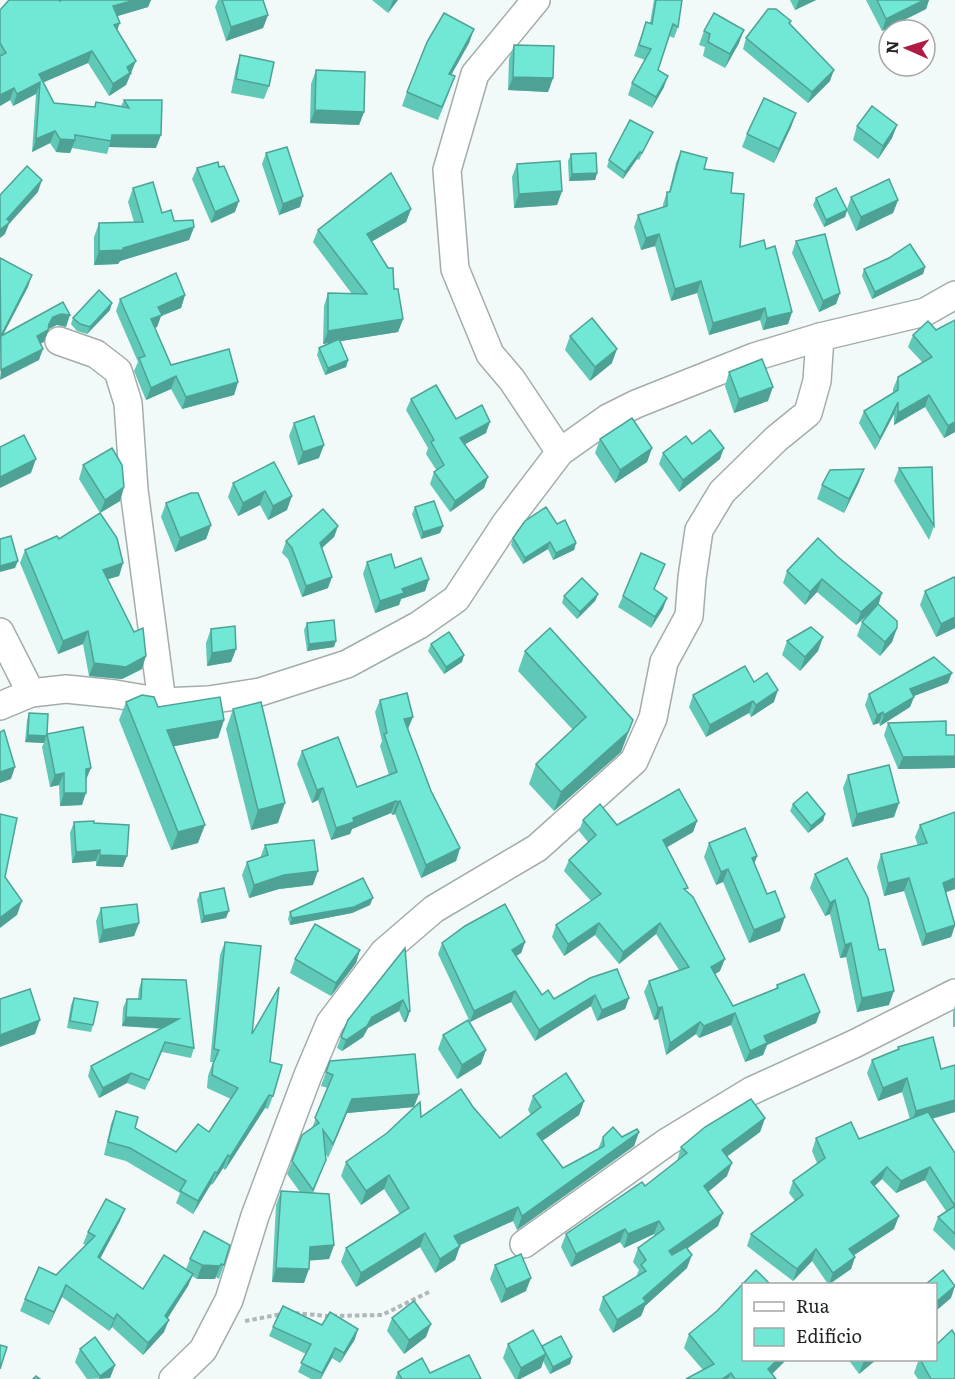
<svg xmlns="http://www.w3.org/2000/svg" width="955" height="1379" font-family="Literata,serif">
<style>
.lines{fill:none;stroke-linecap:round;stroke-linejoin:round}
.minor-casing{stroke:#a4adab;stroke-width:30}
.path{stroke:#b0b8b6;stroke-width:4;stroke-dasharray:4.5 3;stroke-linecap:butt}
.minor{stroke:#fff;stroke-width:27}
.wall{fill:#60c8b7}
.shaded-wall{fill:#4ea295}
.building{fill:#70e8d5;stroke:#4ea295;stroke-width:1.5}
</style>
<rect width="100%" height="100%" fill="#f1faf8"/>
<g class="lines">
<defs>
<g id="minor">
<path d="M536 0 475 74 447 170 455 269 490 354 512 380 560 452"/>
<path d="M59 341 96 354 118 371 128 403 134 490 162 702"/>
<path d="M0 632 31 693"/>
<path d="M0 706 31 693 66 689 115 694 162 702 209 700 260 692 347 664 419 625 456 599 506 523 560 452 608 418 636 404 754 357 820 337 925 312 955 295"/>
<path d="M524 1244 667 1142 751 1091 854 1044 955 993"/>
<path d="M173 1379 203 1350 229 1300 255 1216 308 1075 330 1023 384 952 434 909 537 848 634 761 653 718 664 662 689 616 692 578 699 530 722 492 776 439 808 413 817 381 820 337"/>
</g>
</defs>
<use href="#minor" class="minor-casing"/>
<g class="path">
<path d="M295 1313 327 1316 382 1315 429 1292"/>
<path d="M245 1321 282 1314"/>
</g>
<use href="#minor" class="minor"/>
</g>
<g class="wall">
<path d="M59 0H151L148 7 117 16V30L132 74 130 75 126 85 109 96 88 63 43 82 54 103 94 107 96 102 121 106 124 100 156 148 109 147 107 154 72 148 70 153 56 152 50 143 32 152 36 94 13 106 10 100 0 106V10Z"/>
<path d="M218 0H263L268 15 263 28 226 41 215 7Z"/>
<path d="M372 0H398L388 13Z"/>
<path d="M654 0H682L678 27 674 38 669 36 658 70 664 87 652 108 628 95 632 83 645 60 634 56 646 22 650 23Z"/>
<path d="M790 0H816L795 10Z"/>
<path d="M866 0H929L926 9 882 31Z"/>
<path d="M791 21 790 24 830 81 808 103 743 49 746 38Z"/>
<path d="M474 29 469 43 451 75 450 90 438 120 402 106 407 92Z"/>
<path d="M704 31 739 43 725 68 703 56 705 47 699 45Z"/>
<path d="M514 45 553 78 548 92 508 90 509 59Z"/>
<path d="M240 55 269 86 264 99 231 93 236 68Z"/>
<path d="M316 70 364 112 359 125 310 123 311 84Z"/>
<path d="M796 113 791 127 774 163 742 147 747 134Z"/>
<path d="M897 125 892 138 878 159 853 140 857 126Z"/>
<path d="M650 138 639 160 637 159 623 179 607 167 609 160Z"/>
<path d="M681 151 704 169 731 193 740 247 766 249 792 312 788 324 763 330 760 320 709 335 697 293 671 301 655 246 641 250 634 227 638 215 663 207V204L667 192H669L676 163Z"/>
<path d="M266 153 300 207 279 215 262 164Z"/>
<path d="M571 154 597 173 595 180 569 181 568 161Z"/>
<path d="M517 164 562 191 557 205 514 208 512 177Z"/>
<path d="M197 168 235 212 211 223 192 179Z"/>
<path d="M133 188 162 213 174 221 194 227 189 240 120 261 118 264 94 265V237L99 223 134 222 128 202Z"/>
<path d="M851 197 898 200 893 213 856 231 847 211 845 217 824 227 813 205 816 198 847 209Z"/>
<path d="M411 209 406 222 371 242 394 289 403 319 398 332 340 341 348 360 346 367 325 375 317 355 319 348 332 342 323 344 324 306 328 293 352 294 313 242 318 230Z"/>
<path d="M796 241 840 293 836 304 819 312 792 253Z"/>
<path d="M925 267 923 274 872 299 862 276 864 269Z"/>
<path d="M185 295 181 308 161 316 157 327 154 328 171 365 238 382 234 395 182 409 171 389 146 400 134 371 138 362 116 311 120 299Z"/>
<path d="M110 310 87 334 77 331 71 324 73 318Z"/>
<path d="M955 320V432L944 438 925 407 894 425V414L875 450 859 423 864 411 893 393V389L898 377 923 363 908 347 913 335 936 330Z"/>
<path d="M570 336 612 363 590 381 565 350Z"/>
<path d="M729 372 768 401 734 413 725 386Z"/>
<path d="M411 399 486 433 465 444 488 477 484 488 450 512 430 484 434 472 437 471 426 454 428 448 406 410Z"/>
<path d="M294 423 319 458 298 465 289 436Z"/>
<path d="M600 439 652 448 647 462 615 483 595 453Z"/>
<path d="M692 444 720 459 679 492 659 464 663 453Z"/>
<path d="M274 462 287 510 268 520 260 505 238 516 228 497 233 483Z"/>
<path d="M83 465 124 487 120 501 100 513 123 563 119 576 108 579 142 669 122 679 89 676 83 644 58 654 20 563 25 550 59 539 100 513 79 479Z"/>
<path d="M899 468 934 526 929 540 894 481Z"/>
<path d="M864 469 859 482 844 513 817 499 822 485Z"/>
<path d="M166 503 211 525 206 539 175 552 161 517Z"/>
<path d="M415 507 443 526 440 533 421 539 412 514Z"/>
<path d="M557 524 576 543 574 550 553 560 548 549 523 564 511 545 513 538Z"/>
<path d="M338 526 334 537 322 548 328 588 302 597 288 559 282 553 286 541Z"/>
<path d="M818 538 878 604 897 628 892 642 880 656 857 636 862 622 874 609 856 625 817 592 805 605 783 583 787 571Z"/>
<path d="M367 562 395 568 429 579 425 591 401 599 399 605 375 613 363 574Z"/>
<path d="M955 579V628L936 637 920 605 925 591Z"/>
<path d="M655 589 663 609 651 628 618 607 623 596Z"/>
<path d="M598 594 595 601 577 619 562 603 564 596Z"/>
<path d="M307 623 334 647 307 651 304 630Z"/>
<path d="M211 629 236 649 231 662 207 666 206 643Z"/>
<path d="M823 637 818 651 800 671 782 655 787 641Z"/>
<path d="M431 644 464 655 462 662 444 674 428 651Z"/>
<path d="M525 651 633 720 621 752 554 811 529 784 536 764 573 730 518 671Z"/>
<path d="M754 682 774 702 751 717 749 713 706 737 689 707 693 695Z"/>
<path d="M948 683 914 696 910 707 880 726 879 723 873 725 865 705 869 694Z"/>
<path d="M380 700 408 729 431 791 460 848 456 861 421 878 395 814 392 815 391 813 352 829 350 834 331 840 318 800 312 803 297 764 302 751 357 787 389 775 380 746 382 741 375 712Z"/>
<path d="M126 702 224 720 218 738 173 746 198 843 171 850 119 720Z"/>
<path d="M233 709 278 823 251 830 226 729Z"/>
<path d="M29 713 86 780 82 805 60 806 59 785 50 787 42 747 44 743 25 742 27 720Z"/>
<path d="M888 723 946 735H955V768L898 769 884 735Z"/>
<path d="M848 775 894 817 852 827 843 788Z"/>
<path d="M793 804 825 814 823 821 808 833 790 811Z"/>
<path d="M955 812V889L946 892 955 926 951 937 922 946 904 891 884 896 877 867 881 854 918 846 915 837 920 825Z"/>
<path d="M583 820 617 825 697 821 693 832 667 847 720 971 715 974 733 1006 776 989 777 985 820 1012 816 1023 767 1045 763 1055 745 1062 731 1025 699 1038 696 1034 666 1055 658 1019 654 1020 644 992 649 981 679 970 656 934 619 964 595 935 564 956 552 937 556 925 591 901 564 871 569 860 588 842 579 831Z"/>
<path d="M74 822 94 823 123 867 96 866V861L72 863 70 833Z"/>
<path d="M709 843 757 856 754 864 780 931 749 943 723 882 716 885 704 857Z"/>
<path d="M265 845 313 885 279 889 249 898 242 875 247 862 260 858Z"/>
<path d="M815 874 879 950 889 1005 857 1012 846 957 840 958 830 914 825 916 810 888Z"/>
<path d="M200 893 226 918 201 923 197 900Z"/>
<path d="M370 905 352 913 290 925 288 919 290 912Z"/>
<path d="M101 908 139 923 134 936 99 943 96 921Z"/>
<path d="M225 942 252 1034 270 1062 273 1096 268 1109 265 1108 225 1170 223 1168 212 1185 211 1184 193 1214 176 1203 180 1193 126 1161 104 1155 111 1124 116 1111 135 1128 176 1152 209 1132 231 1099 207 1088 208 1076 213 1062H210L220 955Z"/>
<path d="M525 942 521 953 516 956 542 995 554 999 590 978 629 998 625 1009 597 1021 591 1006 535 1041 511 1002 470 1022 438 954 442 943Z"/>
<path d="M405 948 410 1011 406 1022H404L399 1011 368 1028 363 1037 342 1051 337 1048 341 1037Z"/>
<path d="M360 950 356 963 331 996 290 973 295 959Z"/>
<path d="M142 979 194 1048 191 1058 162 1052 145 1090 127 1083 99 1098 88 1076 91 1066 162 1029 122 1026 123 1008 127 999H138L139 989Z"/>
<path d="M74 998 93 1025 91 1032 67 1028 71 1005Z"/>
<path d="M955 1005V1027H953V1012Z"/>
<path d="M443 1035 481 1064 457 1079 438 1049Z"/>
<path d="M898 1047 941 1069 955 1112 932 1119 955 1153V1251L933 1230 938 1217 946 1211 925 1180 896 1193 882 1179 874 1186 894 1229 854 1255 855 1257 851 1269 830 1284H828L812 1261 793 1281 747 1246 751 1234 795 1201 789 1193 793 1181 817 1163 812 1151 816 1138 859 1139 910 1119 902 1092 878 1101 867 1073 872 1060 897 1050Z"/>
<path d="M330 1061 414 1107 347 1113 328 1158 326 1154V1160L313 1193 334 1245 329 1259 310 1260 304 1283 272 1282 276 1205 281 1191 300 1192 287 1174 302 1135 312 1128 328 1088 321 1086Z"/>
<path d="M533 1096 584 1101 579 1115 542 1141 563 1168 598 1149 603 1137H622L639 1132 634 1146 517 1230 513 1221 460 1245V1246L455 1260 435 1273 420 1247 356 1287 341 1262 346 1248 400 1214 384 1189 361 1205 341 1176 346 1162 421 1117 473 1107 500 1138 531 1115 528 1110Z"/>
<path d="M765 1118 760 1132 727 1156V1176L709 1191 718 1226 687 1249V1268L645 1306 641 1316 613 1333 599 1310 603 1297 636 1277 639 1270 633 1262 638 1248 655 1236 654 1234 624 1248 620 1242 571 1267 561 1247 566 1234 645 1186 677 1161 681 1147Z"/>
<path d="M120 1221 100 1259 143 1289 186 1269 190 1259 204 1231 224 1265 219 1279 216 1277 215 1279H197L192 1276 188 1286 167 1318 164 1332 143 1355 112 1327 109 1331 62 1297 49 1325 20 1311 25 1299 56 1275 86 1245 83 1244 88 1232Z"/>
<path d="M495 1265 526 1291 501 1303 490 1279Z"/>
<path d="M392 1318 426 1337 404 1354 387 1331Z"/>
<path d="M322 1325 355 1339 340 1363 332 1358 321 1379H311L298 1372 306 1354 269 1336 273 1327Z"/>
<path d="M689 1334 787 1359 772 1374 776 1379H686L703 1370 684 1348Z"/>
<path d="M508 1344 542 1346 572 1357 570 1364 550 1374 543 1361 541 1368 520 1379H515L503 1358Z"/>
<path d="M80 1349 115 1365 110 1378 87 1379 75 1362Z"/>
<path d="M848 1359H877L859 1374Z"/>
<path d="M919 1359 955 1379H918L914 1373Z"/>
<path d="M398 1372 402 1379H395Z"/>
</g>
<g class="shaded-wall">
<path d="M135 0H151L148 7 108 19 113 6Z"/>
<path d="M393 0H398L388 13Z"/>
<path d="M799 0H816L795 10Z"/>
<path d="M924 0H929L926 9 882 31 886 19Z"/>
<path d="M268 15 263 28 226 41 231 27Z"/>
<path d="M120 23 115 35 114 25Z"/>
<path d="M474 29 469 43 444 88 449 74Z"/>
<path d="M744 30 739 43 725 68 730 54Z"/>
<path d="M92 51 88 63 40 84 36 94 13 106 17 94 39 74Z"/>
<path d="M136 61 126 85 109 96 113 84 127 67Z"/>
<path d="M834 70 830 81 808 103 812 92Z"/>
<path d="M668 76 664 87 652 108 656 97Z"/>
<path d="M513 77 553 78 548 92 508 90Z"/>
<path d="M14 88 10 100 0 106V95Z"/>
<path d="M315 110 364 112 359 125 310 123Z"/>
<path d="M796 113 791 127 774 163 779 149Z"/>
<path d="M897 125 892 138 878 159 883 146Z"/>
<path d="M55 131 50 143 32 152 36 139Z"/>
<path d="M112 135H161L156 148 109 147Z"/>
<path d="M60 139 75 140 70 153 56 152Z"/>
<path d="M640 152 637 159 623 179 625 172Z"/>
<path d="M597 173 595 180 569 181 572 174Z"/>
<path d="M42 180 38 192 9 224 5 234 0 238V230L7 219Z"/>
<path d="M562 191 557 205 514 208 519 194Z"/>
<path d="M303 196 300 207 279 215 283 204Z"/>
<path d="M898 200 893 213 856 231 861 217Z"/>
<path d="M239 201 235 212 211 223 215 212Z"/>
<path d="M411 209 406 222 362 247 367 234Z"/>
<path d="M847 210 845 217 824 227 826 220Z"/>
<path d="M194 227 189 240 120 261 118 264 94 265 99 251 123 248Z"/>
<path d="M659 234 655 246 641 250 646 238Z"/>
<path d="M925 267 923 274 872 299 875 292Z"/>
<path d="M32 275 28 287 0 341 1 336Z"/>
<path d="M701 281 697 293 671 301 675 289Z"/>
<path d="M840 293 836 304 819 312 823 301Z"/>
<path d="M185 295 181 308 161 316 157 327 146 332 151 319 158 307Z"/>
<path d="M112 303 110 310 87 334 90 327Z"/>
<path d="M765 308 760 320 709 335 713 323Z"/>
<path d="M792 312 788 324 763 330 767 318Z"/>
<path d="M61 314 70 315 66 327 57 325 49 329 44 342 33 348 37 336 53 317Z"/>
<path d="M403 319 398 332 323 344 328 331Z"/>
<path d="M43 349 39 360 0 380 1 370Z"/>
<path d="M617 349 612 363 590 381 595 367Z"/>
<path d="M348 360 346 367 325 375 328 368Z"/>
<path d="M176 376 171 389 146 400 151 388Z"/>
<path d="M238 382 234 395 182 409 186 397Z"/>
<path d="M773 387 768 401 734 413 739 399Z"/>
<path d="M929 395 925 407 894 425 898 413Z"/>
<path d="M898 402 894 414 875 450 880 438Z"/>
<path d="M490 422 486 433 456 449 460 438Z"/>
<path d="M955 422V432L944 438 948 426Z"/>
<path d="M324 445 319 458 298 465 303 452Z"/>
<path d="M652 448 647 462 615 483 620 470Z"/>
<path d="M724 448 720 459 679 492 683 480Z"/>
<path d="M36 459 31 473 0 488V477Z"/>
<path d="M864 469 859 482 844 513 849 499Z"/>
<path d="M488 477 484 488 450 512 455 501Z"/>
<path d="M124 487 120 501 100 513 105 500Z"/>
<path d="M265 491 260 505 238 516 243 503Z"/>
<path d="M292 496 287 510 268 520 273 506Z"/>
<path d="M211 525 206 539 175 552 180 538Z"/>
<path d="M338 526 334 537 315 554 320 543Z"/>
<path d="M443 526 440 533 421 539 423 532Z"/>
<path d="M550 542 548 549 523 564 525 558Z"/>
<path d="M576 543 574 550 553 560 556 553Z"/>
<path d="M18 561 15 568 0 572V566Z"/>
<path d="M123 563 119 576 98 582 103 570Z"/>
<path d="M332 577 328 588 302 597 306 586Z"/>
<path d="M429 579 425 591 401 599 399 605 375 613 380 601 402 589Z"/>
<path d="M822 579 817 592 805 605 810 592Z"/>
<path d="M882 593 878 606 856 625 861 612Z"/>
<path d="M598 594 595 601 577 619 580 612Z"/>
<path d="M667 598 663 609 651 628 655 617Z"/>
<path d="M955 617V628L936 637 941 624Z"/>
<path d="M897 628 892 642 880 656 885 642Z"/>
<path d="M88 631 83 644 58 654 63 641Z"/>
<path d="M823 637 818 651 800 671 805 657Z"/>
<path d="M336 641 334 647 307 651 309 644Z"/>
<path d="M236 649 231 662 207 666 212 653Z"/>
<path d="M464 655 462 662 444 674 446 667Z"/>
<path d="M146 656 142 669 122 679 89 676 94 663Z"/>
<path d="M952 673 948 683 906 699 910 689Z"/>
<path d="M778 690 774 702 751 717 756 705Z"/>
<path d="M914 697 910 707 880 726 884 715Z"/>
<path d="M753 701 749 713 706 737 710 725Z"/>
<path d="M883 712 879 723 873 725 877 715Z"/>
<path d="M413 717 408 729 404 719Z"/>
<path d="M224 720 218 738 160 749 167 730Z"/>
<path d="M633 720 621 752 554 811 561 792Z"/>
<path d="M28 735 46 736 44 743 25 742Z"/>
<path d="M955 756V768L898 769 903 757Z"/>
<path d="M15 767 11 779 0 783V772Z"/>
<path d="M91 768 86 780V769Z"/>
<path d="M64 773 59 785 50 787 55 775Z"/>
<path d="M323 788 318 800 312 803 317 790Z"/>
<path d="M64 793H86L82 805 60 806Z"/>
<path d="M396 801 391 813 352 829 350 834 331 840 336 828 353 818Z"/>
<path d="M400 801 395 814 392 815 397 802Z"/>
<path d="M285 803 278 823 251 830 258 810Z"/>
<path d="M899 803 894 817 852 827 857 814Z"/>
<path d="M825 814 823 821 808 833 811 826Z"/>
<path d="M697 821 693 832 659 852 663 840Z"/>
<path d="M205 825 198 843 171 850 178 832Z"/>
<path d="M460 848 456 861 421 878 426 865Z"/>
<path d="M100 850 96 861 72 863 76 852Z"/>
<path d="M100 855 127 856 123 867 96 866Z"/>
<path d="M757 856 752 870V858Z"/>
<path d="M728 869 723 882 716 885 721 872Z"/>
<path d="M318 871 313 885 279 889 249 898 254 885 284 875Z"/>
<path d="M909 878 904 891 884 896 888 883Z"/>
<path d="M955 878V889L938 895 943 883Z"/>
<path d="M373 898 370 905 352 913 290 925 292 918Z"/>
<path d="M835 900 830 914 825 916 830 903Z"/>
<path d="M22 901 17 915 0 928V918Z"/>
<path d="M229 911 226 918 201 923 204 916Z"/>
<path d="M785 917 780 931 749 943 754 930Z"/>
<path d="M139 923 134 936 99 943 103 930Z"/>
<path d="M599 923 595 935 564 956 568 944Z"/>
<path d="M660 923 656 934 619 964 623 952Z"/>
<path d="M955 925 951 937 922 946 926 934Z"/>
<path d="M525 942 521 953 508 961 512 950Z"/>
<path d="M851 943 846 957 840 958 845 945Z"/>
<path d="M360 950 356 963 331 996 336 983Z"/>
<path d="M725 959 720 971 707 979 711 967Z"/>
<path d="M515 991 511 1002 470 1022 474 1011Z"/>
<path d="M894 991 889 1005 857 1012 862 998Z"/>
<path d="M595 995 591 1006 535 1041 539 1030Z"/>
<path d="M629 998 625 1009 597 1021 602 1010Z"/>
<path d="M403 1000 399 1011 368 1028 363 1037 342 1051 346 1040 372 1017Z"/>
<path d="M662 1007 658 1019 654 1020 658 1008Z"/>
<path d="M408 1011H410L406 1022H404Z"/>
<path d="M820 1012 816 1023 767 1045 763 1055 745 1062 750 1051 764 1036Z"/>
<path d="M735 1013 731 1025 699 1038 704 1026Z"/>
<path d="M126 1017 179 1019 176 1029 122 1026Z"/>
<path d="M40 1020 35 1034 0 1047V1035Z"/>
<path d="M700 1022 696 1034 666 1055 670 1043Z"/>
<path d="M486 1050 481 1064 457 1079 462 1065Z"/>
<path d="M131 1073 127 1083 99 1098 103 1088Z"/>
<path d="M907 1078 902 1092 878 1101 883 1088Z"/>
<path d="M419 1094 414 1107 347 1113 328 1158 352 1099Z"/>
<path d="M269 1095 265 1108 225 1170 230 1157Z"/>
<path d="M955 1100V1112L911 1124 916 1111Z"/>
<path d="M584 1101 579 1115 532 1148 537 1134Z"/>
<path d="M765 1118 760 1132 717 1164 722 1150Z"/>
<path d="M639 1132 634 1146 517 1230 522 1216Z"/>
<path d="M228 1155 223 1168 212 1185 217 1173Z"/>
<path d="M732 1163 727 1176 700 1199 704 1186Z"/>
<path d="M887 1167 882 1179 866 1194 871 1182Z"/>
<path d="M930 1167 925 1180 896 1193 901 1181Z"/>
<path d="M215 1172 211 1184 193 1214 198 1201Z"/>
<path d="M389 1175 384 1189 361 1205 366 1191Z"/>
<path d="M518 1207 513 1221 449 1250 454 1236Z"/>
<path d="M125 1209 120 1221 94 1270 98 1257Z"/>
<path d="M723 1213 718 1226 664 1265 669 1251Z"/>
<path d="M899 1216 894 1229 845 1261 849 1249Z"/>
<path d="M659 1221 654 1234 624 1248 628 1234Z"/>
<path d="M625 1229 620 1242 571 1267 576 1254Z"/>
<path d="M425 1233 420 1247 356 1287 361 1273Z"/>
<path d="M334 1245 329 1259 305 1261 310 1247Z"/>
<path d="M460 1246 455 1260 435 1273 440 1259Z"/>
<path d="M816 1249 812 1261 793 1281 797 1269Z"/>
<path d="M692 1255 687 1268 645 1306 641 1316 613 1333 617 1320Z"/>
<path d="M855 1257 851 1269 829 1284 833 1273Z"/>
<path d="M221 1264 215 1279H197L202 1265Z"/>
<path d="M276 1268 309 1269 304 1283 272 1282Z"/>
<path d="M193 1274 188 1286 161 1329 169 1320 164 1332 143 1355 148 1343Z"/>
<path d="M531 1278 526 1291 501 1303 506 1289Z"/>
<path d="M66 1285 62 1297 49 1325 54 1312Z"/>
<path d="M955 1286 951 1298 936 1311V1302Z"/>
<path d="M117 1314 112 1327 109 1331 114 1319Z"/>
<path d="M431 1324 426 1337 404 1354 409 1340Z"/>
<path d="M358 1329 355 1339 340 1363 344 1353Z"/>
<path d="M335 1348 332 1358 320 1379 322 1373Z"/>
<path d="M546 1354 541 1368 520 1379H517L521 1368Z"/>
<path d="M572 1357 570 1364 550 1374 553 1367Z"/>
<path d="M778 1359H787L767 1379 768 1369Z"/>
<path d="M866 1359H877L859 1374 864 1361Z"/>
<path d="M115 1365 110 1378 99 1379 100 1376Z"/>
<path d="M731 1373 728 1379H722Z"/>
</g>
<g class="building">
<path d="M9 0H58L60 1V0H135L113 6 120 23 114 25 136 61 127 67 130 73 113 84 92 51 39 74 54 103 95 107 96 102 129 108 124 100H162L161 135H112L111 141 75 135V140L60 139 55 131 36 139 40 82 17 94 14 88 0 95V56L6 53 0 43V10Z"/>
<path d="M222 0H263L268 15 231 27Z"/>
<path d="M656 0H682L678 27 673 24 658 70 668 76 656 97 632 83 651 49 639 45 646 22 652 24Z"/>
<path d="M877 0H924L886 19Z"/>
<path d="M768 9H776L791 21 789 23 834 70 812 92 746 38Z"/>
<path d="M444 13 474 29 449 74 455 76 442 107 407 92 427 42Z"/>
<path d="M714 13 744 30 730 54 708 42 710 34 704 31Z"/>
<path d="M514 45 554 46 553 78 513 77Z"/>
<path d="M240 55 274 62 269 86 236 79Z"/>
<path d="M316 70 365 72 364 112 315 110Z"/>
<path d="M764 98 796 113 779 149 747 134Z"/>
<path d="M872 106 897 125 883 146 857 126Z"/>
<path d="M630 120 653 132 642 153 640 152 625 172 609 160Z"/>
<path d="M287 147 303 196 283 204 266 153Z"/>
<path d="M681 151 707 158 704 169 733 173 731 193 744 194 740 247 764 240 766 249 775 246 792 312 767 318 765 308 713 323 701 281 675 289 659 234 646 238 638 215 667 206V192H670Z"/>
<path d="M596 153 597 173 572 174 571 154Z"/>
<path d="M560 161 562 191 519 194 517 164Z"/>
<path d="M218 162 219 167 224 166 239 201 215 212 197 168Z"/>
<path d="M27 166 42 180 7 219 10 222 0 230V195Z"/>
<path d="M391 173 411 209 367 234 388 268H393L394 289H398L403 319 328 331V293L367 294 318 230Z"/>
<path d="M889 179 898 200 861 217 851 197Z"/>
<path d="M153 182 162 213 171 210 174 221 193 220 194 227 123 248V250L99 251V223L143 222 133 188Z"/>
<path d="M836 188 847 210 826 220 816 198Z"/>
<path d="M825 234 840 293 823 301 796 241Z"/>
<path d="M910 244 925 267 875 292 864 269 889 258Z"/>
<path d="M0 258 32 275 1 336 63 302 70 315 61 314 53 317 49 324 48 330 37 336 43 349 1 370Z"/>
<path d="M176 273 185 295 158 307 162 315 151 319 171 365 229 349 238 382 186 397 176 376 151 388 139 358 145 356 120 299Z"/>
<path d="M99 290 112 303 90 327 80 324 73 318Z"/>
<path d="M592 318 617 349 595 367 570 336Z"/>
<path d="M955 320V422L948 426 929 395 898 413V402L880 438 864 411 898 390V377L932 357 913 335 928 321 936 330Z"/>
<path d="M339 339 348 360 328 368 319 348Z"/>
<path d="M762 359 773 387 739 399 729 372Z"/>
<path d="M436 385 456 419 482 405 490 422 460 438 488 477 455 501 434 472 444 465 431 442 434 440 411 399Z"/>
<path d="M314 416 324 445 303 452 294 423Z"/>
<path d="M632 418 652 448 620 470 600 439Z"/>
<path d="M710 430 724 448 683 480 663 453 686 436 692 444Z"/>
<path d="M24 435 36 459 0 477V447Z"/>
<path d="M112 448 122 465 124 487 105 500 83 465Z"/>
<path d="M274 462 292 496 273 506 265 491 243 503 233 483Z"/>
<path d="M932 467 934 526 899 468Z"/>
<path d="M864 469 849 499 822 485 830 470Z"/>
<path d="M191 493H198L211 525 180 538 166 503Z"/>
<path d="M434 501 443 526 423 532 415 507Z"/>
<path d="M546 507 557 524 565 520 576 543 556 553 550 542 525 558 513 538 525 521Z"/>
<path d="M323 509 338 526 320 543 332 577 306 586 292 548 286 541Z"/>
<path d="M100 513 117 538 123 563 103 570 134 632 143 628 146 656 126 667 94 663 88 631 63 641 25 550 57 536 59 539Z"/>
<path d="M11 536 18 561 0 566V539Z"/>
<path d="M818 538 838 557 882 593 861 612 822 579 810 592 787 571Z"/>
<path d="M641 553 665 564 654 589 667 598 655 617 623 596Z"/>
<path d="M391 554 395 568 421 558 429 579 402 589 404 593 380 601 367 562Z"/>
<path d="M954 577 955 579V617L941 624 925 591Z"/>
<path d="M582 578 598 594 580 612 564 596Z"/>
<path d="M878 604 897 621V628L885 642 862 622Z"/>
<path d="M334 620 336 641 309 644 307 623Z"/>
<path d="M235 626 236 649 212 653 211 629Z"/>
<path d="M811 627 823 637 805 657 787 641Z"/>
<path d="M550 628 633 720 628 732 561 792 536 764 586 717 525 651Z"/>
<path d="M449 632 464 655 446 667 431 644Z"/>
<path d="M934 657 952 673 910 689 914 697 884 715 883 712 877 715 869 694Z"/>
<path d="M745 666 754 682 767 673 778 690 756 705 753 701 710 725 693 695Z"/>
<path d="M407 693 413 717 404 719 431 791 460 848 426 865 400 801 397 802 396 801 353 818 354 822 336 828 323 788 317 790 302 751 338 737 357 787 397 772 384 734 387 733 380 700Z"/>
<path d="M142 695 154 697 158 707 220 697 224 720 167 730 205 825 178 832 126 702Z"/>
<path d="M261 702 285 803 258 810 233 709Z"/>
<path d="M29 713 48 714 47 734 46 736 28 735Z"/>
<path d="M946 721V735H955V756L903 757 888 723Z"/>
<path d="M83 727 91 768 86 769V793H64V773L55 775 47 734Z"/>
<path d="M4 730 15 767 0 772V732Z"/>
<path d="M889 765 899 803 857 814 848 775Z"/>
<path d="M679 789 697 821 663 840 688 888 684 889 693 897 725 959 711 967 733 1006 778 988 777 985 804 974 820 1012 764 1036 767 1043 750 1051 735 1013 704 1026 700 1022 670 1043 662 1007 658 1008 649 981 689 967 660 923 623 952 599 923 568 944 556 925 601 894 569 860 596 835 583 820 600 804 617 825Z"/>
<path d="M807 792 825 814 811 826 793 804Z"/>
<path d="M955 812V878L943 883 955 925 926 934 909 878 888 883 881 854 927 843 920 825Z"/>
<path d="M0 814 17 818 5 877 22 901 0 918Z"/>
<path d="M94 821V823L129 825 127 856 100 855V850L76 852 74 822Z"/>
<path d="M745 828 757 856 752 858 767 894 775 891 785 917 754 930 728 869 721 872 709 843Z"/>
<path d="M314 840 318 871 284 875 254 885 247 862 268 855 265 845Z"/>
<path d="M847 858 868 898 879 950 885 949 894 991 862 998 851 943 845 945 835 900 830 903 815 874Z"/>
<path d="M363 878 373 898 354 907 292 918 290 912Z"/>
<path d="M224 888 229 911 204 916 200 893Z"/>
<path d="M137 904 139 923 103 930 101 908Z"/>
<path d="M505 904 525 942 512 950 542 995 548 990 554 999 590 978 617 969 629 998 602 1010 595 995 539 1030 515 991 474 1011 442 943 465 926Z"/>
<path d="M315 924 360 950 336 983 295 959Z"/>
<path d="M225 942 261 946 252 1034 279 987 270 1062 282 1065 273 1096 269 1095 230 1157 228 1155 217 1173 215 1172 198 1201 180 1191 186 1181 130 1148 108 1142 116 1111 138 1117 135 1128 176 1152 198 1124 209 1132 238 1088 212 1075 213 1064 219 1050 214 1049Z"/>
<path d="M405 948 410 1011H408L403 1000 372 1017 367 1026 346 1040 341 1037 348 1020Z"/>
<path d="M142 979 186 980 194 1048 165 1042 149 1080 131 1073 103 1088 91 1066 179 1019 126 1017 127 999H141Z"/>
<path d="M30 989 40 1020 0 1035V999Z"/>
<path d="M74 998 98 1002 93 1025 70 1021Z"/>
<path d="M468 1020 486 1050 462 1065 443 1035Z"/>
<path d="M933 1037 941 1069 955 1065V1100L916 1111 907 1078 883 1088 872 1060 899 1049 898 1047Z"/>
<path d="M415 1054 419 1094 352 1099 333 1144 323 1130 326 1160 313 1190 292 1161 302 1135 319 1123 315 1118 333 1075 326 1072 330 1061Z"/>
<path d="M566 1073 584 1101 537 1134 563 1168 604 1146 603 1137 613 1127 622 1137 637 1129 639 1132 522 1216 518 1207 454 1236 460 1246 440 1259 425 1233 361 1273 346 1248 409 1208 389 1175 366 1191 346 1162 387 1133 420 1102 421 1117 461 1089 473 1107 500 1138 541 1107 533 1096Z"/>
<path d="M751 1099 765 1118 722 1150 732 1163 704 1186 723 1213 669 1251 672 1255 686 1247 692 1255 643 1298 646 1302 617 1320 603 1297 646 1271 641 1265 646 1260 638 1248 664 1229 659 1221 628 1234 625 1229 576 1254 566 1234 642 1182 645 1186 687 1153 681 1147 705 1127Z"/>
<path d="M928 1112 955 1153V1206L930 1167 901 1181 887 1167 871 1182 899 1216 849 1249 855 1257 833 1273 816 1249 797 1269 751 1234 803 1195 793 1181 825 1158 816 1138 851 1122 859 1139Z"/>
<path d="M281 1191 329 1194 334 1245 310 1247 309 1269 276 1268Z"/>
<path d="M106 1199 125 1209 98 1257 143 1289 164 1255 193 1274 165 1316 169 1320 148 1343 117 1314 114 1319 66 1285 54 1312 25 1299 39 1267 56 1275 95 1236 88 1232Z"/>
<path d="M955 1206V1234L938 1217Z"/>
<path d="M204 1231 230 1245 224 1265 221 1264 220 1266 202 1265 190 1259Z"/>
<path d="M521 1254 531 1278 506 1289 495 1265Z"/>
<path d="M756 1270 770 1284H744V1359H778L768 1369 776 1379H735L731 1373 722 1379H686L714 1364 689 1334 717 1311Z"/>
<path d="M943 1270 955 1286 936 1302V1284H926Z"/>
<path d="M414 1301 431 1324 409 1340 392 1318Z"/>
<path d="M283 1306 322 1325 330 1312 358 1329 344 1353 335 1348 322 1373 301 1363 311 1344 273 1327Z"/>
<path d="M533 1330 546 1354 521 1368 508 1344Z"/>
<path d="M952 1330 955 1335V1379H931L920 1359H936V1345Z"/>
<path d="M561 1336 572 1357 553 1367 542 1346Z"/>
<path d="M95 1337 115 1365 100 1376 80 1349Z"/>
<path d="M0 1345 7 1347 0 1369Z"/>
<path d="M469 1355 481 1379H402L398 1372 422 1358 430 1373Z"/>
<path d="M36 1376 40 1379H33Z"/>
</g>
<rect x="742" y="1283" width="195" height="78" fill="#ffffff" stroke="#a5a7a7" stroke-width="1.5"/>
<rect x="754" y="1302" width="30" height="9" fill="#ffffff" stroke="#a5a7a7" stroke-width="1.5"/>
<text x="796" y="1313" font-size="18" fill="#1f2322">Rua</text>
<rect x="754" y="1328" width="30" height="18" fill="#70e8d5" stroke="#a5a7a7" stroke-width="1.5"/>
<text x="796" y="1343" font-size="18" fill="#1f2322">Edifício</text>
<g transform="translate(907 48) rotate(273)"><circle r="28" fill="#ffffff" stroke="#a5a7a7" stroke-width="1.5"/>
<path d="M0-4.5L10 22L0 15L-10 22Z" fill="#ae1b43"/>
<text y="-9" font-size="16" font-weight="bold" text-anchor="middle" fill="#1f2322">N</text>
</g>
</svg>
